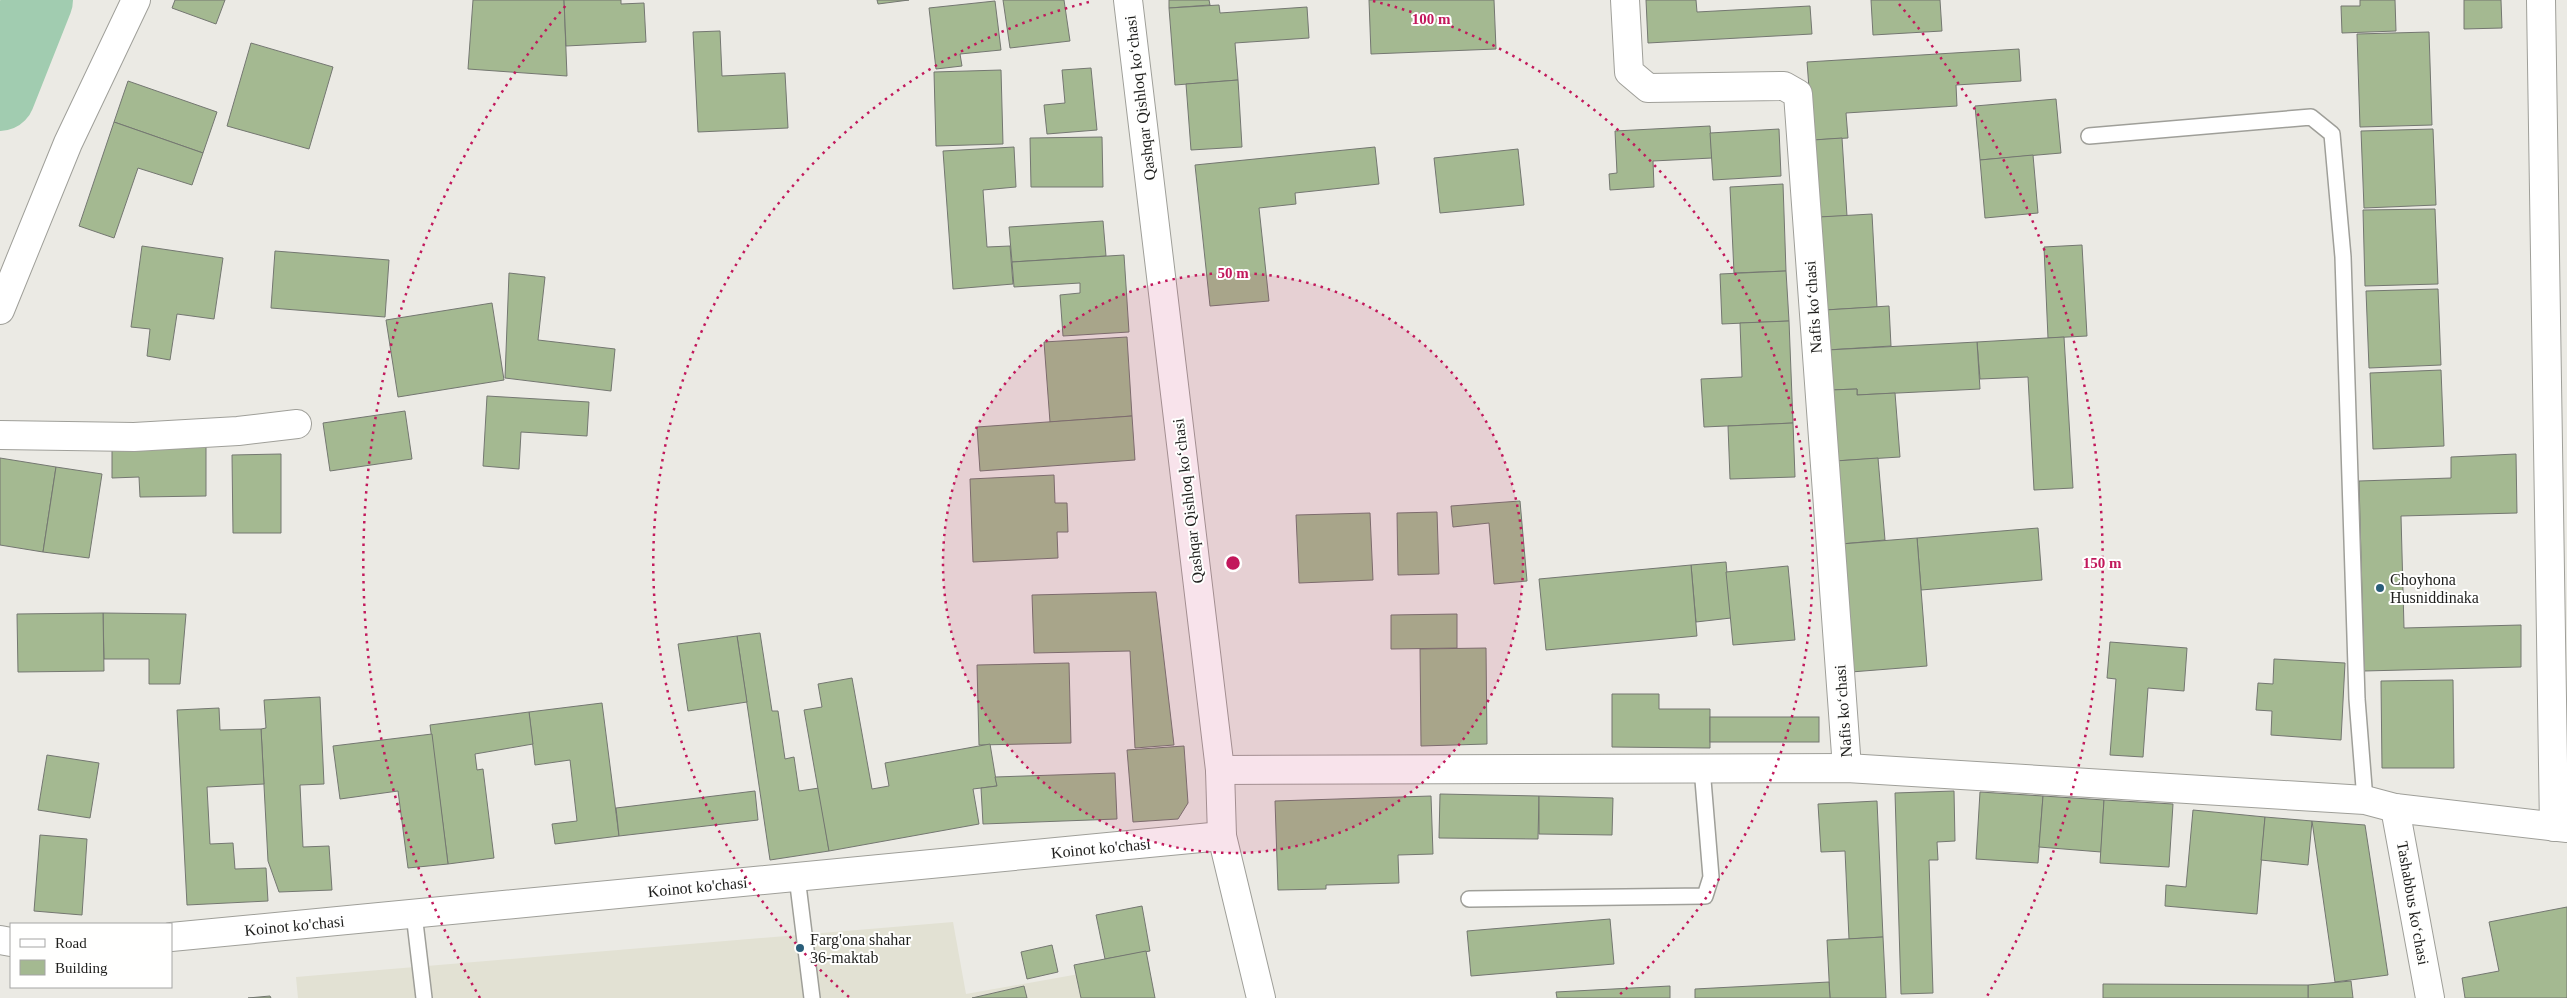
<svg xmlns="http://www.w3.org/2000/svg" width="2567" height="998" font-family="Georgia,serif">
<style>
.built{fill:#e2e1d3}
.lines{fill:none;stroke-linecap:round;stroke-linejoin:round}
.river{stroke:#a1ccb0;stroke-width:70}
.building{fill:#a4b991;stroke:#747771}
.lane-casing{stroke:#9f9f99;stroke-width:18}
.street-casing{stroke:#9f9f99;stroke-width:30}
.secondary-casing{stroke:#9f9f99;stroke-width:30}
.lane{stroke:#fff;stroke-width:15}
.street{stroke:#fff;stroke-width:28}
.secondary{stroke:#fff;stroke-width:28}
.ring{fill:none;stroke:#c2185b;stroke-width:2.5;stroke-dasharray:2.5 5}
.poi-dot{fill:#2a5e7a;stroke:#fffffe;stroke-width:2}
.labels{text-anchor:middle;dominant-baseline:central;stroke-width:4;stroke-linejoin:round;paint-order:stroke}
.street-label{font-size:16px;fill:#1e1e1c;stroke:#fffffe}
.poi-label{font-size:16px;fill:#1e1e1c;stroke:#fffffe;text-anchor:start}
.centre{fill:#c2185b;stroke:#fffffe;stroke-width:2.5}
.ring-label{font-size:15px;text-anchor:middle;font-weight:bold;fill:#c2185b;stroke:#fffffe;stroke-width:4;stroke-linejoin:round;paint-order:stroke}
</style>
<rect width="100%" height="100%" fill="#ebeae4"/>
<path class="built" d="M953 922 966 994 1079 974 1084 998H298L296 977Z"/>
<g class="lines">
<path class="river" d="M0 96 38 0"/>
</g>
<g class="building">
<path d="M175 0H225L216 24 172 8Z"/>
<path d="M473 0H564L567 76 468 69Z"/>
<path d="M564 0H621V4L644 3 646 42 566 46Z"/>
<path d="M877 0H909L878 4Z"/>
<path d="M1003 0H1064L1070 41 1010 48Z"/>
<path d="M1169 0H1209L1210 5 1169 8Z"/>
<path d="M1369 0H1494L1496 49 1371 54Z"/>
<path d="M1646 0H1696L1697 12 1810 6 1812 34 1648 43Z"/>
<path d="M1871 0H1940L1942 31 1873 35Z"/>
<path d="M2360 0H2395L2396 31 2342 33 2341 6H2360Z"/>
<path d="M2464 0H2501L2502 28 2464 29Z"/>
<path d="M995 1 1001 50 960 54 962 66 936 69 929 8Z"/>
<path d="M1219 5 1220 13 1307 7 1309 38 1235 43 1238 80 1175 85 1169 8Z"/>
<path d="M720 31 722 76 785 73 788 128 698 132 693 32Z"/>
<path d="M2429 32 2432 125 2360 127 2357 34Z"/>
<path d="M251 43 333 67 309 149 227 126Z"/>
<path d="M2019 49 2021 81 1956 85 1957 106 1846 113 1848 138 1813 140 1807 62Z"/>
<path d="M1091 68 1097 130 1047 134 1044 105 1065 103 1062 70Z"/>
<path d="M1001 70 1003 144 936 146 934 72Z"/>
<path d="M1238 80 1242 147 1191 150 1186 84Z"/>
<path d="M128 81 217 112 203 153 114 122Z"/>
<path d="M2056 99 2061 153 1980 160 1975 106Z"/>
<path d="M114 122 203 153 192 185 138 168 114 238 79 226Z"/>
<path d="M1710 126 1712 158 1653 161 1654 187 1610 190 1609 174 1617 173 1615 131Z"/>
<path d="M1779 129 1781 176 1713 180 1710 133Z"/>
<path d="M2433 129 2436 205 2364 208 2361 131Z"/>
<path d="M1102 137 1103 187H1031L1030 138Z"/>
<path d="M1842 138 1847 216 1819 217 1813 140Z"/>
<path d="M1014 147 1016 187 983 190 987 247 1010 246 1013 284 953 289 943 151Z"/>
<path d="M1375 147 1379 184 1295 193 1296 204 1259 208 1269 301 1210 306 1195 165Z"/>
<path d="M1518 149 1524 205 1440 213 1434 158Z"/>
<path d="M2033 155 2038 213 1985 218 1980 160Z"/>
<path d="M1783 184 1786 271 1734 273 1730 187Z"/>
<path d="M2435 209 2438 284 2365 286 2363 210Z"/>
<path d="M1872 214 1877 307 1825 310 1819 217Z"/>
<path d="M1103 221 1106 256 1012 262 1009 227Z"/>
<path d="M2082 245 2087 336 2048 338 2044 247Z"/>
<path d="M142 246 223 258 214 319 177 314 170 360 147 356 150 329 131 327Z"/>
<path d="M275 251 389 260 385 317 271 308Z"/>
<path d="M1124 255 1129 332 1063 336 1060 295 1080 293V283L1014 287 1012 262Z"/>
<path d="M1786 271 1789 321 1722 324 1720 274Z"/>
<path d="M509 273 545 277 538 340 615 349 611 391 505 378Z"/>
<path d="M2438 289 2441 365 2369 368 2366 291Z"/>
<path d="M492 303 504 380 398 397 386 320Z"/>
<path d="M1889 306 1891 346 1827 350 1825 310Z"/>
<path d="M1789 321 1793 423 1704 427 1701 379 1742 377 1740 323Z"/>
<path d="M1127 337 1132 416 1050 422 1044 342Z"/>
<path d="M2064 337 2073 488 2034 490 2028 377 1980 379 1977 342Z"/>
<path d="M1977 342 1980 389 1857 395V389L1830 390 1827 350Z"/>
<path d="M2441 370 2444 446 2373 449 2370 373Z"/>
<path d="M1857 389V395L1895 393 1900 457 1835 461 1830 390Z"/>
<path d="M487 396 589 402 587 436 521 432 519 469 483 466Z"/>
<path d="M405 411 412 459 330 471 323 423Z"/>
<path d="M1132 416 1135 460 980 471 977 427Z"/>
<path d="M1793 423 1795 477 1730 479 1728 426Z"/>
<path d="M206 446V496L140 497 139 477 112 478V448Z"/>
<path d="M281 454V533H233L232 455Z"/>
<path d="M2516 454 2517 513 2401 516 2404 628 2521 625V667L2364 671 2359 481 2451 478V457Z"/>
<path d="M0 458 56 467 43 552 0 545Z"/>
<path d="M1878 458 1885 540 1841 544 1835 461Z"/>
<path d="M56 467 102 474 89 558 43 552Z"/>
<path d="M1054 475 1055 503H1067L1068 532H1057L1058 558 973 562 970 479Z"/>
<path d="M1520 501 1527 581 1494 584 1489 523 1453 527 1451 506Z"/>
<path d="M1437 512 1439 574 1398 575 1397 513Z"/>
<path d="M1370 513 1373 580 1299 583 1296 515Z"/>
<path d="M2038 528 2042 580 1921 590 1917 538Z"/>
<path d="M1917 538 1927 666 1851 672 1841 544Z"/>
<path d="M1726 562 1731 618 1696 622 1691 565Z"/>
<path d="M1691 565 1697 636 1546 650 1539 579Z"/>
<path d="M1788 566 1795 640 1733 645 1726 572Z"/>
<path d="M1156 592 1174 745 1135 748 1130 651 1034 653 1032 595Z"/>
<path d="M103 613 186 614 180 684H149V659H104Z"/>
<path d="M103 613 104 671 18 672 17 614Z"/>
<path d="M1457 614V648L1391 649V615Z"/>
<path d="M760 633 772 711H778L785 759 794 757 799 791 819 788 829 851 770 860 737 636Z"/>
<path d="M737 636 747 702 688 711 678 644Z"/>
<path d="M2110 642 2187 648 2184 691 2148 688 2143 757 2110 755 2116 679 2107 678Z"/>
<path d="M1486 648 1487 744 1421 746 1420 649Z"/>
<path d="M2274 659 2345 663 2341 740 2271 735 2272 711 2256 710 2258 683 2273 684Z"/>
<path d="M1069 663 1071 743 979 745 977 665Z"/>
<path d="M852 678 872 789 889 786 885 763 990 744 997 786 973 789 979 824 829 851 804 710 822 707 818 684Z"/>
<path d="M2453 680 2454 768H2382L2381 681Z"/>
<path d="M1612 694H1659V709H1710V748L1612 747Z"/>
<path d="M320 697 324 784 300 785 303 847 329 846 332 890 279 892 268 861 261 729 266 728 264 700Z"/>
<path d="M602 703 619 836 555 844 552 824 577 821 570 760 535 765 529 712Z"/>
<path d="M219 708 220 730 261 729 264 784 207 787 210 844 233 843 235 869 266 868 268 901 187 905 177 710Z"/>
<path d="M529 712 533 744 475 754 477 770 483 769 494 858 448 864 430 725Z"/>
<rect x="1710" y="717" width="109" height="25"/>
<path d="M432 734 448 864 408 868 398 791 340 799 333 746Z"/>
<path d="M1184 746 1188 803 1178 819 1133 822 1127 750Z"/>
<path d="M47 755 99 763 90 818 38 810Z"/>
<path d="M1115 773 1117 819 983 824 981 788 997 786 995 777Z"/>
<path d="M755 791 758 820 619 836 616 808Z"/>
<path d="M1954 791 1955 841 1937 842 1938 860H1929L1933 993 1901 994 1895 793Z"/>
<path d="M1980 792 2043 796 2038 863 1976 859Z"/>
<path d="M1440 794 1539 796 1538 839 1439 838Z"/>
<path d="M1431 796 1433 854 1398 855 1399 883 1326 885V889L1278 890 1275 801Z"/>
<path d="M1539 796 1613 798 1612 835 1539 834Z"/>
<path d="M2043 796 2104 800 2101 852 2039 847Z"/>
<path d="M2104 800 2173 804 2169 867 2100 863Z"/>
<path d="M1877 801 1883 937 1849 939 1845 851 1821 852 1818 804Z"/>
<path d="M2193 810 2265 817 2257 914 2165 906 2166 885 2186 887Z"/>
<path d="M2265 817 2312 821 2308 865 2261 860Z"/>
<path d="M2312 821 2365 825 2388 975 2335 982Z"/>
<path d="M40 835 87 839 82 915 34 911Z"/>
<path d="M1142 906 1150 951 1105 959 1096 915Z"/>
<path d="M2567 907V998H2465L2462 978 2499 971 2489 922Z"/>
<path d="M1610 919 1614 964 1471 976 1467 931Z"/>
<path d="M1883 937 1886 998H1830L1827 940Z"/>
<path d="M1052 945 1058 972 1027 979 1021 952Z"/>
<path d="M1146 951 1155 998H1081L1074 965Z"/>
<path d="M2351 981 2353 998H2308V985Z"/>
<path d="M1829 982 1830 998H1695V989Z"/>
<path d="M2103 984 2308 985V998H2103Z"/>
<path d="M1024 986 1027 998H972Z"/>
<path d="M1670 986V998H1557L1556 992Z"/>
<path d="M270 996 271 998H248Z"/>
</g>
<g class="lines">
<defs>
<g id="lane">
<path d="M2089 136 2311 117 2332 134 2343 257 2357 699 2365 800"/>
<path d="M797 877 812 998"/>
<path d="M1469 899 1705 896 1711 877 1702 768"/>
<path d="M414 914 424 998"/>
</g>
<g id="street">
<path d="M1625 0 1629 72 1648 88 1784 86 1798 94 1847 768"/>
<path d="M2541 0 2554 827"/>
<path d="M0 310 68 143 136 0"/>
<path d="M0 435 134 437 238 431 297 424"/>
<path d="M2395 808 2430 998"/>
<path id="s1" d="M171 937 1222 836"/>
<path d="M0 940 11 942"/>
</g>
<g id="secondary">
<path d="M1128 0 1220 770 1222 836 1261 998"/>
<path d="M1220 770 1847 768 2365 800 2395 808 2567 828"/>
</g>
</defs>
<use href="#lane" class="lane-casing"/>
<use href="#street" class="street-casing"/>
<use href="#secondary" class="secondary-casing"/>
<use href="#lane" class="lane"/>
<use href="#street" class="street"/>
<use href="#secondary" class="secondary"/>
</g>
<circle cx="1233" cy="563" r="290" fill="#c2185b" fill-opacity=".12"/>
<g class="ring">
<circle cx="1233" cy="563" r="290"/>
<path d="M849 997A579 579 0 0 1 1093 1M1373 1A579 579 0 0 1 1617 997"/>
<path d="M480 998A869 869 0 0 1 567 4M1899 4A869 869 0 0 1 1986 998"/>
</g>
<g class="poi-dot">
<circle cx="2380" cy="588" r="5"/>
<circle cx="800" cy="948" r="5"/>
</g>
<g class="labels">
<g class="street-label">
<text transform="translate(1140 98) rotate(-97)">Qashqar Qishloq koʻchasi</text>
<text transform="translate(1813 307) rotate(-94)">Nafis koʻchasi</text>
<text transform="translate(1188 501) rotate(-97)">Qashqar Qishloq koʻchasi</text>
<text transform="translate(1843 711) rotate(-94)">Nafis koʻchasi</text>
<text stroke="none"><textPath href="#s1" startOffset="934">Koinot ko'chasi</textPath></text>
<text stroke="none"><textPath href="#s1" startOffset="529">Koinot ko'chasi</textPath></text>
<text transform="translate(2413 903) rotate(80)">Tashabbus koʻchasi</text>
<text stroke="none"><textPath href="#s1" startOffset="124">Koinot ko'chasi</textPath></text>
</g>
<g class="poi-label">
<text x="2390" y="579">Choyhona<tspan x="2390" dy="18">Husniddinaka</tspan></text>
<text x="810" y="939">Farg'ona shahar<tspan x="810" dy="18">36-maktab</tspan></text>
</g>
</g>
<circle cx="1233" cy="563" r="8" class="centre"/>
<g class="ring-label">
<text x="1431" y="24">100 m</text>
<text x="1233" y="278">50 m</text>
<text x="2102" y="568">150 m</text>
</g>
<rect x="10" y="923" width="162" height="65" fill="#fffffe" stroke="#a5a5a4"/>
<rect x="20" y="939" width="25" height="8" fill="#ffffff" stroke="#a5a5a4"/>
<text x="55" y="948" font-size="15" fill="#1e1e1c">Road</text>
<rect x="20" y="960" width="25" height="15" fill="#a4b991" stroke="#a5a5a4"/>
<text x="55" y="973" font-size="15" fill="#1e1e1c">Building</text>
</svg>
